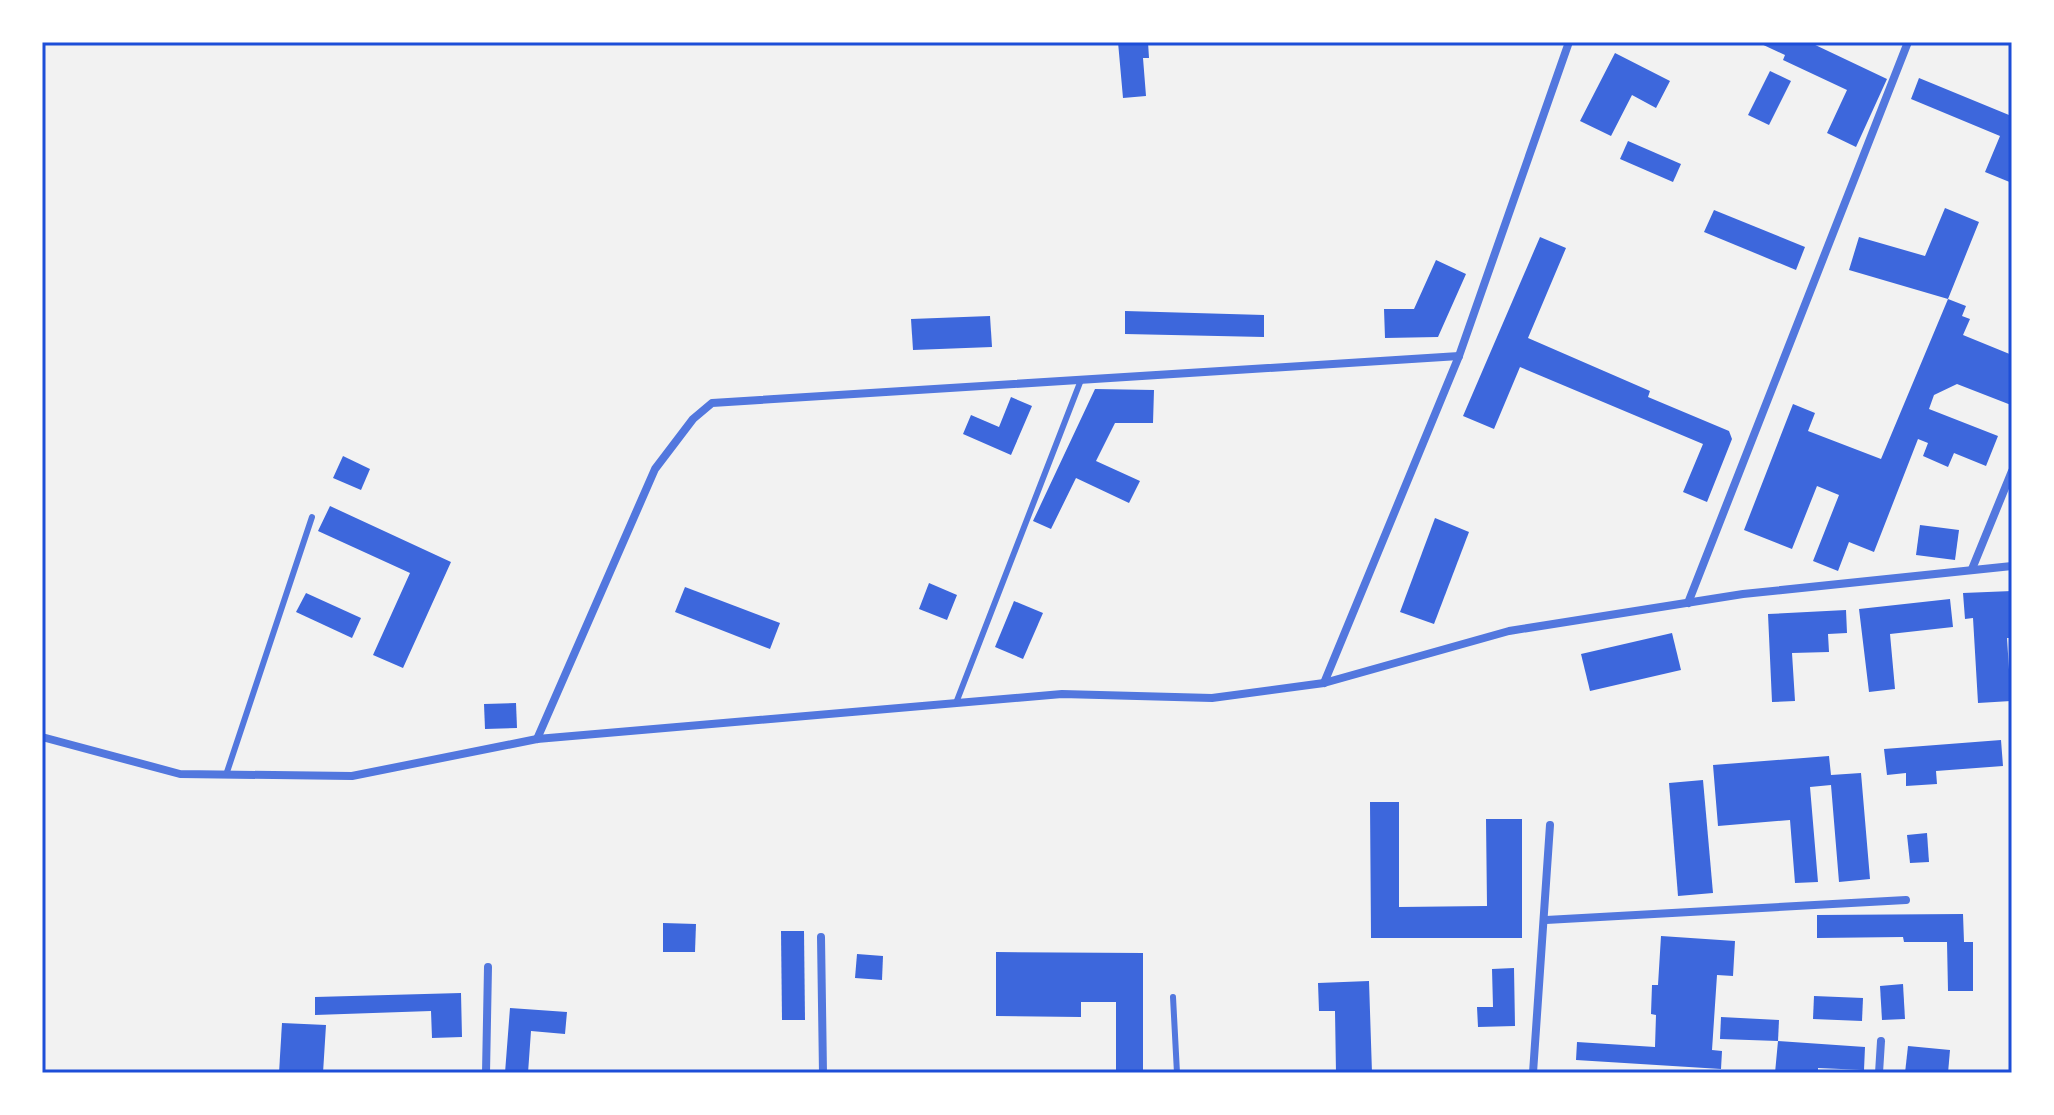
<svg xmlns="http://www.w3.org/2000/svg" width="2054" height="1115" font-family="Literata,serif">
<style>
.building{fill:#3d67dc}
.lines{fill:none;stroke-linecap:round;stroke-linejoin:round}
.service{stroke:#5277de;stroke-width:6}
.minor{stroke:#5277de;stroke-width:8}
.neatline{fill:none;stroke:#1d4ed8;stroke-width:3}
</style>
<rect width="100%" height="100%" fill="#f2f2f2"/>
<g class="building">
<path d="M1118 42H1148L1149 58H1143L1146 96 1123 98Z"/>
<path d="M1757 42H1809L1887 79 1856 147 1827 133 1847 90 1783 60 1785 55Z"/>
<path d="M1615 53 1670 81 1656 108 1632 95 1611 136 1580 121Z"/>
<path d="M1770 71 1791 81 1769 125 1748 115Z"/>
<path d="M1919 78 2009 115 2012 107V183L1985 172 2000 136 1911 99Z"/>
<path d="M1628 141 1681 164 1673 182 1620 159Z"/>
<path d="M1945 208 1979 222 1948 299 1849 270 1859 237 1925 256Z"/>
<path d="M1714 210 1805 247 1796 270 1704 232Z"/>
<path d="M1540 237 1566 248 1528 338 1650 391 1648 397 1729 431 1732 439 1707 502 1683 492 1703 444 1520 367 1494 429 1463 416Z"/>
<path d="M1436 260 1466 274 1438 337 1385 338 1384 309H1414Z"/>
<path d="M1948 299 1966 306 1962 316 1970 319 1963 335 2012 355 2011 405 1957 384 1934 395 1929 409 1998 436 1986 466 1954 453 1948 467 1923 456 1928 443 1918 439 1874 552 1849 542 1838 571 1813 561 1839 495 1817 486 1792 549 1744 530 1793 404 1815 413 1808 431 1881 459Z"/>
<path d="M1125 311 1264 315V337L1125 334Z"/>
<path d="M990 316 992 347 913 350 911 319Z"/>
<path d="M1095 389 1154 390 1153 423H1115L1096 461 1140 481 1129 503 1076 478 1051 529 1033 521Z"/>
<path d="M1011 397 1032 406 1011 455 963 434 971 415 999 427Z"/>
<path d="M343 456 370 469 361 490 333 478Z"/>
<path d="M330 506 451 562 403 668 373 655 410 573 318 531Z"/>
<path d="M1435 518 1469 532 1434 624 1400 612Z"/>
<path d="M1920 525 1959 530 1955 560 1916 555Z"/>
<path d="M929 583 957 595 947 620 919 609Z"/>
<path d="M685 587 780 623 770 649 675 612Z"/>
<path d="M2012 591V638H2007L2011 701 1978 703 1973 618 1965 619 1963 593Z"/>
<path d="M306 593 361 618 352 638 296 612Z"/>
<path d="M1950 599 1953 627 1890 634 1895 689 1869 692 1859 609Z"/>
<path d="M1014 601 1043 613 1023 659 995 647Z"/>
<path d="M1846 610 1847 633 1828 634 1829 652 1792 653 1795 701 1772 702 1768 614Z"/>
<path d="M1672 633 1681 670 1590 691 1581 654Z"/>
<path d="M516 703 517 728 485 729 484 704Z"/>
<path d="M2001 740 2003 766 1936 771 1937 784 1906 786V773L1887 775 1884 749Z"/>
<path d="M1829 756 1831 775 1861 773 1870 879 1839 882 1831 785 1810 787 1818 882 1795 883 1790 820 1718 826 1713 765Z"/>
<path d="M1703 780 1713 893 1678 896 1669 783Z"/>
<path d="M1370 802H1399V907L1487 906 1486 819H1522V938H1371Z"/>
<path d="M1927 833 1929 862 1910 863 1907 835Z"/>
<path d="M1963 914 1964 942H1973V991H1948L1947 942H1904L1903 937 1817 938V915Z"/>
<path d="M663 923 696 924 695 952H663Z"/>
<path d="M781 931H804L805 1020H782Z"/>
<path d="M1661 936 1735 941 1733 976 1717 975 1712 1050 1722 1051 1721 1069 1576 1060 1577 1042 1655 1047 1656 1015 1651 1014 1652 985H1658Z"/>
<path d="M996 952 1143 953V1073H1116V1002H1081V1017L996 1016Z"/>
<path d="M857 954 883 956 882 980 855 978Z"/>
<path d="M1514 968 1515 1026 1478 1027 1477 1007H1493L1492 969Z"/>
<path d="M1369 981 1372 1073H1336L1335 1011H1319L1318 983Z"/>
<path d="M1903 984 1905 1019 1882 1020 1880 986Z"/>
<path d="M461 993 462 1037 432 1038 431 1011 315 1015V997Z"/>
<path d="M1814 996 1863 998 1862 1021 1813 1019Z"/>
<path d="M510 1008 567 1012 565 1034 531 1031 528 1073H505Z"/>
<path d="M1721 1017 1779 1020 1778 1041 1720 1039Z"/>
<path d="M282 1023 326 1025 323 1073H279Z"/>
<path d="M1778 1041 1865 1047 1864 1070 1818 1068V1073H1775Z"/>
<path d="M1908 1046 1950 1050 1948 1073H1905Z"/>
</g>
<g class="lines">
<g class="service">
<path d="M956 703 1081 380"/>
<path d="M226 775 312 517"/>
<path d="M1173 997 1177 1073"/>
</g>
<g class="minor">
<path d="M1972 569 2012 471"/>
<path d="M1688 603 1908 42"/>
<path d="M1324 683 1459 356 1569 42"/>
<path d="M42 737 180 774 352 776 537 739 1062 694 1212 698 1324 683 1509 631 1743 594 2012 566"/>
<path d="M537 739 655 469 693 419 712 403 1459 356"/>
<path d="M1546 920 1906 900"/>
<path d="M821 937 823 1073"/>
<path d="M486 1073 488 967"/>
<path d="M1533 1073 1550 825"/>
<path d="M1879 1073 1881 1041"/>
</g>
</g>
<rect width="2054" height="1115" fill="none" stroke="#ffffff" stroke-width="88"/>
<rect x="44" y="44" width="1966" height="1027" class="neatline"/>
</svg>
